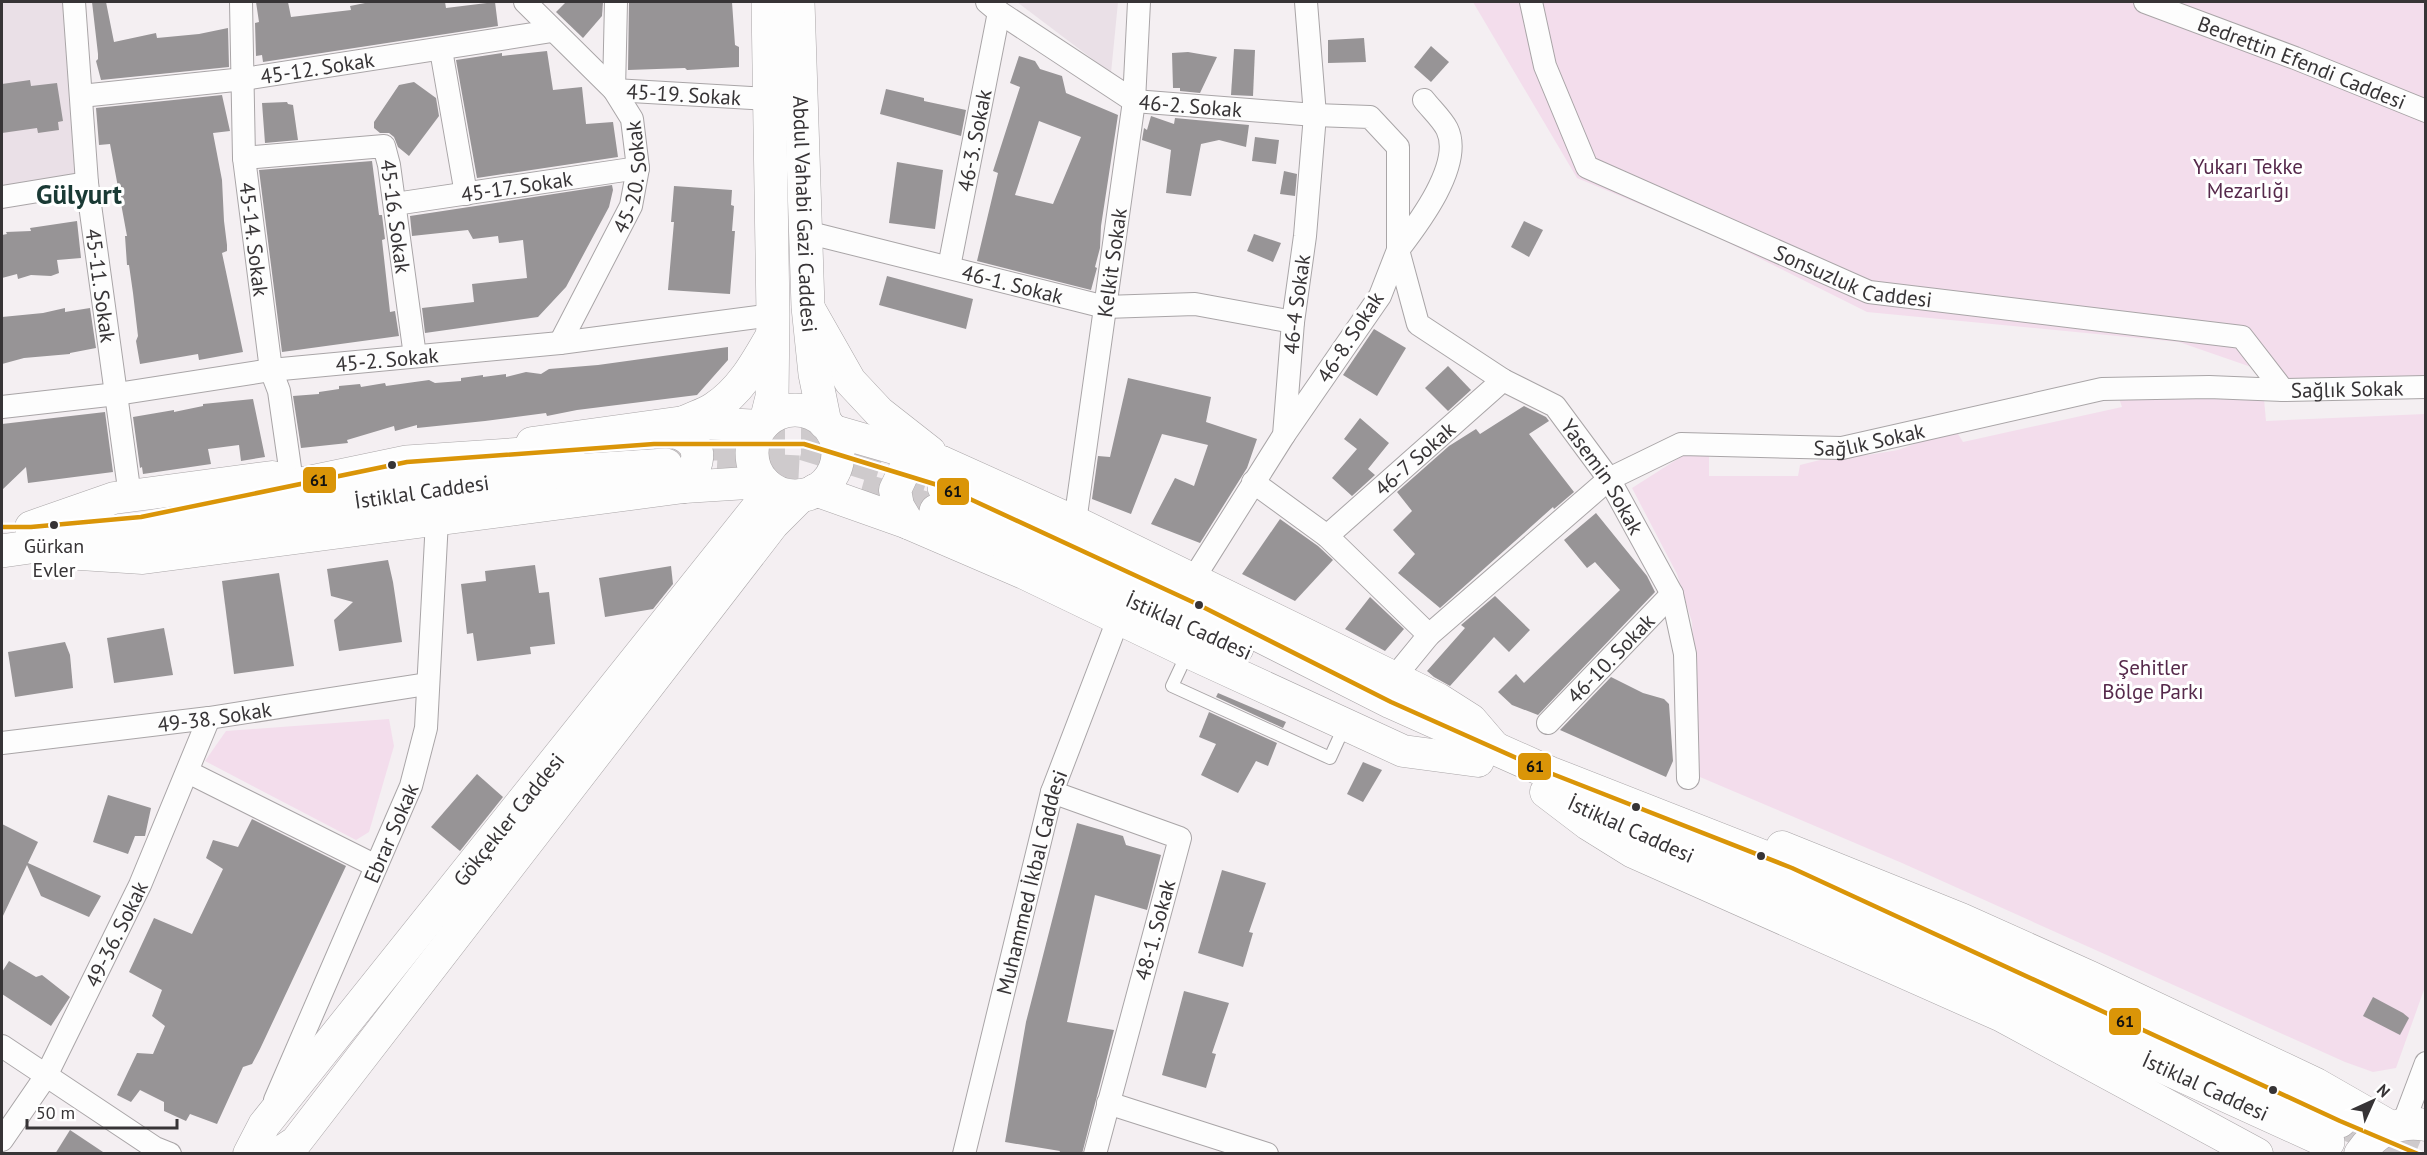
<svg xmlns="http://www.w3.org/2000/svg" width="2427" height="1155" font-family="'PT Sans',sans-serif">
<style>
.built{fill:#eae0e7}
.green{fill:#f3ddec}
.building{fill:#979496;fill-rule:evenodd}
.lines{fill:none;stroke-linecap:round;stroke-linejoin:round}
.primary-tunnel{stroke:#cecacc;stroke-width:33;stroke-dasharray:33 16;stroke-linecap:butt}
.lane-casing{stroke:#a9a5a7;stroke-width:14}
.street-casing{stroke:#a9a5a7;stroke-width:24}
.secondary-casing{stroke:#a9a5a7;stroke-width:33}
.primary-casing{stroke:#a9a5a7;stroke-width:34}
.lane{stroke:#fdfdfd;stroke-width:12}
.street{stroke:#fdfdfd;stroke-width:22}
.secondary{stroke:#fdfdfd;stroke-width:32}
.primary{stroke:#fdfdfd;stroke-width:33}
.bus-1-casing{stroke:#fff;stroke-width:9}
.bus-1{stroke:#da9508;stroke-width:4.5}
.bus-dot{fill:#373436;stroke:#fff;stroke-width:2}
.labels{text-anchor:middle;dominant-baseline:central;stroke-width:6;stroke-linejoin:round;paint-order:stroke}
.bus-label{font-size:20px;fill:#373436;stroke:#fff}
.street-label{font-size:21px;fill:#373436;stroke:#fff}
.park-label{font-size:21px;fill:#56294b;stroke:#fff}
.district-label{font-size:27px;font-weight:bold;fill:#1a3a35;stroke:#fff}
.line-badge{stroke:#fff;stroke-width:2}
.pale-badge-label{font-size:16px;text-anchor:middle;font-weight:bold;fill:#111}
</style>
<rect width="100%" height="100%" fill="#f4eff2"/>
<g class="built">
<path d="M2 2H66L78 177 2 186Z"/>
<path d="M1017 2H1118L1111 73Z"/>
</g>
<g class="green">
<path d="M1473 2H2425V377L2289 380 2179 342 1867 312 1709 233 1577 178Z"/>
<path d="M2173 395 2264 399 2266 421 2425 414V987L2396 1068 2373 1072 2345 1062 1902 863 1700 777 1692 622 1677 574 1632 488 1687 453 1709 455V476H1798L1800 465 1832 457 1868 455 1898 450 1955 429 1963 442 2122 407 2119 398Z"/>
<path d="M389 719 394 746 369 832 356 840 205 761 226 731Z"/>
</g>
<g class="building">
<path d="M92 2H106L114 42 156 33 157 38 199 34 228 28 229 67 101 80 96 61 98 59V54Z"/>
<path d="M256 2H288L291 17 351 10 350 6 370 2H445L446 8 495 2 498 26 263 62 262 55 256 56 255 23 259 22Z"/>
<path d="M566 2H603L602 16 583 38 556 12Z"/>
<path d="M629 2H732L735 45 739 47V67L687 70 685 68 628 70Z"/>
<path d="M1364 38 1366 62 1328 63V40Z"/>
<path d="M1431 46 1449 62 1431 82 1414 67Z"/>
<path d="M1234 49 1255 50 1253 96 1231 95Z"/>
<path d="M547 51 553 90 582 87 586 124 613 122 618 157 477 178 456 60 502 53V56Z"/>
<path d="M1188 52 1217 57 1200 93 1180 91V88H1173L1172 53Z"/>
<path d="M1019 56 1035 61 1040 69 1062 76 1066 93 1118 115 1101 226 1100 248 1095 267 1097 268 1091 290 977 261 998 173 993 171 1020 87 1010 83ZM1039 121 1081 137 1053 204 1015 195Z"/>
<path d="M30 80 31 86 57 83 63 121 58 122 59 130 38 133 37 128 2 133V84Z"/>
<path d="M414 82 436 98 439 116 409 156 398 147 394 137 389 133H380L374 128V122L399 85Z"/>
<path d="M886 89 924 98V101L966 110 961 136 880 114Z"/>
<path d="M222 95 230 131 213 133 222 180 224 221 227 245V251L222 253 243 352 199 360 198 354 140 364 136 341 138 336 133 293 129 265H127L125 236H127L110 144 99 145 96 108Z"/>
<path d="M287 102 288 104 293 105 298 140 265 143 262 103Z"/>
<path d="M1151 116 1174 124 1175 118 1249 125 1246 147 1219 140 1201 144 1191 196 1166 193 1171 150 1142 140 1144 128 1147 130Z"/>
<path d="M1255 137 1279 140 1276 164 1252 161Z"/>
<path d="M372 161 379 215H382L385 239 382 240 390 312 395 311 399 336 282 352 259 170Z"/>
<path d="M897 162 943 170 935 229 889 223Z"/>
<path d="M1284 171 1297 174 1295 196 1280 194Z"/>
<path d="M612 185 613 190 609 207 566 287 538 317 425 333 422 308 474 302 472 284 527 278 523 240 499 243 498 236 473 239 468 230 412 236 410 216Z"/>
<path d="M674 186 732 190 731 205 734 206 732 231H735L730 294 668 290 674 222H671Z"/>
<path d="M77 221 81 258 57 260 59 273 51 276 31 275 18 279 17 274 2 278V235L7 234 6 232 31 231 30 228Z"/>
<path d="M1524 221 1543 230 1529 257 1511 247Z"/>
<path d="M1254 234 1281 243 1273 262 1247 251Z"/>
<path d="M887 276 973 299 966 329 879 305Z"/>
<path d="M65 308V312L90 308 96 348 70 353V354L24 358 2 364V317L43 313Z"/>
<path d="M1374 329 1406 348 1377 396 1343 375Z"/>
<path d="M728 347V360L697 395 577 410 547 416 546 413 485 421 417 428V425L395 431 394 426 347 440 348 443 301 448 293 396 319 394V392L339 389V386L360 384 361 387 385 383 386 386 429 380 435 383 461 381V378L483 375V377L506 374V377L526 372 541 374 549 369 598 365Z"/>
<path d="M1448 366 1471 390 1448 411 1425 388Z"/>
<path d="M1128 378 1211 397 1206 422 1257 439 1247 468 1200 543 1151 524 1175 478 1194 486 1208 445 1162 434 1131 514 1092 499 1098 456 1110 457Z"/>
<path d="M253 399 265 457 241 461 239 445 208 449 211 464 143 474 142 467 140 468 133 417 174 410V412L203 406V404Z"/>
<path d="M1524 406 1546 417 1549 421 1529 434 1574 492 1554 509 1553 507 1440 608 1398 573 1415 554 1393 530 1412 511 1397 492 1449 446 1476 429 1480 434Z"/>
<path d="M105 412 113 472 28 483 26 467 2 490V424Z"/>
<path d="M1360 418 1389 443 1368 469 1375 475 1352 496 1332 478 1357 449 1344 439Z"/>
<path d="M1596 513 1647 576 1655 592 1538 715 1512 705 1498 692 1516 674 1524 683 1620 590 1595 562 1587 568 1564 540Z"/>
<path d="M1280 519 1318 546 1333 560 1295 601 1242 574Z"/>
<path d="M388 560 393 582 402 642 339 651 334 620 353 602 331 596 327 569Z"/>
<path d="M535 565 539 593 549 592 555 644 530 647 531 654 477 661 473 633 467 634 461 584 486 581 485 571Z"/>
<path d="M671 566 673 584 653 609 605 617 599 578Z"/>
<path d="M279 573 294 666 234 674 222 581Z"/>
<path d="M1495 596 1530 630 1509 652 1494 637 1450 686 1434 677 1427 671 1465 628 1461 625Z"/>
<path d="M1370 597 1404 629 1385 651 1345 629Z"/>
<path d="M164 628 173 675 114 683 107 638Z"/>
<path d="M65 642 70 655 73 688 15 697 8 652Z"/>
<path d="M1611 677 1643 693 1664 699 1669 704 1673 761 1666 777 1560 730Z"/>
<path d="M1218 693 1286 722 1283 728 1216 697Z"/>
<path d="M1209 712 1277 743 1268 766 1256 761 1238 793 1201 775 1216 744 1199 737Z"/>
<path d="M1363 762 1382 770 1363 802 1347 794Z"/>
<path d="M477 774 503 797 460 851 431 827Z"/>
<path d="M108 795 151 808 145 836H135L128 854 93 842Z"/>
<path d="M252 819 346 866 260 1049 252 1064 243 1067 217 1124 190 1114 186 1121 164 1111V1102L140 1090 131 1102 117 1095 137 1053 153 1054 165 1026 152 1016 162 990 129 972 154 918 192 934 223 869 206 858 213 840 238 847Z"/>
<path d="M1077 823 1123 836 1126 845 1161 855 1147 910 1095 895 1067 1022 1114 1030 1082 1154H1059L1060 1151 1005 1142 1026 1022Z"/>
<path d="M2 824 38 842 28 863 101 896 89 917 41 896 27 865 2 918Z"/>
<path d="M1222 870 1266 883 1249 932 1253 933 1243 967 1198 953Z"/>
<path d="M9 961 36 977 42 975 70 997 51 1026 2 994V972Z"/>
<path d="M1184 991 1229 1003 1212 1053 1216 1054 1206 1088 1162 1075Z"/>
<path d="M2373 997 2403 1013 2409 1018 2400 1035 2363 1016Z"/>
<path d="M70 1130 106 1154H55Z"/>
</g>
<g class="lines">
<g class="primary-tunnel">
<path d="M654 444H804L944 487"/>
<path d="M668 465 800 472 936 511"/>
<path d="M2340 1121 2418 1154"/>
</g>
<defs>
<path id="lane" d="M1188 652 1172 686 1330 758 1345 725"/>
<g id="street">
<path id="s1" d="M74 2 87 183 130 496"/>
<path id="s2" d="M241 2 244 158 271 370 279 391 291 475"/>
<path id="s3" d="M525 2 614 90 770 99"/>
<path id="s4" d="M987 2 999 12 1134 101 1315 115 1370 117 1398 147V250L1380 296 1284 435"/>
<path id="s5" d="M1531 2 1545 66 1587 167 1869 292 2242 337 2283 390"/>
<path id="s6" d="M2145 2 2295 58 2426 111"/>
<path d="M441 50 466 194"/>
<path id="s7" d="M81 96 244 79 552 31"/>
<path id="s8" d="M1424 100C1431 109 1442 119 1447 129 1464 164 1418 224 1398 250L1418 324 1503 380 1555 406 1609 479 1672 594 1685 654 1688 778"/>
<path id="s9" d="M244 158 384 146 389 165 415 356"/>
<path d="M2 197 87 183"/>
<path id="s10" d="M395 204 638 168"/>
<path id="s11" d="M806 232 1105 307 1195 304 1293 322"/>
<path id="s12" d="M949 267 999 12"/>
<path id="s13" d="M560 343 631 206 638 168 632 119 614 90 616 2"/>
<path id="s14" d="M2 407 117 394 271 370 560 343 773 315"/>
<path d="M1253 482 1327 536 1429 635"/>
<path id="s15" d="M1075 522 1134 101 1139 2"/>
<path id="s16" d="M1327 536 1503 380"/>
<path id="s17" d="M1192 581 1284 435 1293 322 1305 236 1315 115 1306 2"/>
<path id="s18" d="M1393 679 1429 635 1609 479 1681 444 1842 448 2102 389 2209 387 2283 390 2426 387"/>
<path id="s19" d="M1548 723 1672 594"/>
<path id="s20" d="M2 743 209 718 427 684"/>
<path d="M188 772 376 866"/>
<path d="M1052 792 1180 838 1095 1154"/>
<path d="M2 1046 155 1148 170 1154"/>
<path id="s21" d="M275 1100 411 786 426 728 437 520"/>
<path d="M1108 1103 1267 1154"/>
<path d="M2403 1124 2426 1063"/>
<path id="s22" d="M2 1140 46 1076 140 885 209 718"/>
<path id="s23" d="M964 1154 1052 792 1119 617"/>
</g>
<g id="secondary">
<path d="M808 307 850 381 879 412 930 452"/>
<path d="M684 422C694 417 705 414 714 408 741 391 757 361 772 335"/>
<path d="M657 428C698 434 709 452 684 487"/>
<path d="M831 430 942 462 1075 522 1438 699 1471 720 1495 748"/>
<path d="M532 443 684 422 761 426"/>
<path d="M815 490 908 523 1024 573 1188 652 1403 751 1478 761"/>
<path d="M908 523 898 506 895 490 905 469 915 462H941"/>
<path d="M31 527 114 498 272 477"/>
<path d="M49 552 143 558 684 487 764 482"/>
<path d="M1546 792 1588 824 1633 852 2002 1016 2257 1154"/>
<path d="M1782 847 1961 919 2090 977 2316 1084 2391 1127"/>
<path id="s24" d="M249 1154 264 1125 757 508 768 486"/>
<path d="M278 1154 296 1142 773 524 802 495"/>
<path d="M2360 1154C2375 1131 2399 1120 2426 1125"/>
</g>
<g id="primary">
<path id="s25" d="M798 2 808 307 815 374 825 423"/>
<circle cx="795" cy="453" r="43"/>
<path d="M766 421 772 397 773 315 768 2"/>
<path d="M944 487 1197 604 1391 702 1550 773 1792 868 2340 1121"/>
<path d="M234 498 407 462 568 451"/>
<path d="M936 511 1237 648"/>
<path id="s26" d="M2 551 557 472 666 465"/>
<path id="s27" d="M1600 814 1988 987 2328 1142"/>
</g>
</defs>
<use href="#lane" class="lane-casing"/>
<use href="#street" class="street-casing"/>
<use href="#secondary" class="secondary-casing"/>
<use href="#primary" class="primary-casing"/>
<use href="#lane" class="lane"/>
<use href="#street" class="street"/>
<use href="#secondary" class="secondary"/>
<use href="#primary" class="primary"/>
<defs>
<path id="bus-1" d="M2 527H31L141 517 407 462 654 444H804L944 487 1197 604 1391 702 1550 773 1792 868 2340 1121 2418 1154"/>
</defs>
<use href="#bus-1" class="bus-1-casing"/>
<use href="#bus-1" class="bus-1"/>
</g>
<g class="bus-dot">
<circle cx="392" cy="465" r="5"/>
<circle cx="54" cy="525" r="5"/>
<circle cx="1199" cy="605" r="5"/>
<circle cx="1636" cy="807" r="5"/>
<circle cx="1761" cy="856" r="5"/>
<circle cx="2273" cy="1090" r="5"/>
</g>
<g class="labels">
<g class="bus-label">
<text x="54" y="546">Gürkan<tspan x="54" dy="24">Evler</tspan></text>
</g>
<g class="street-label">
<text stroke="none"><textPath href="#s6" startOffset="168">Bedrettin Efendi Caddesi</textPath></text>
<text stroke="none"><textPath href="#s7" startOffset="238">45-12. Sokak</textPath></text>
<text stroke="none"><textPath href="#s3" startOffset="195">45-19. Sokak</textPath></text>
<text stroke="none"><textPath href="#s4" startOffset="234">46-2. Sokak</textPath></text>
<text stroke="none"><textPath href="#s12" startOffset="129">46-3. Sokak</textPath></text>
<text stroke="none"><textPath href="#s13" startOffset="183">45-20. Sokak</textPath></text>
<text stroke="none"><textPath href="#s10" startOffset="123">45-17. Sokak</textPath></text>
<text stroke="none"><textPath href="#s25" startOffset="212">Abdul Vahabi Gazi Caddesi</textPath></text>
<text stroke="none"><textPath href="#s9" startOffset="212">45-16. Sokak</textPath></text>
<text stroke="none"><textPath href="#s2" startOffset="238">45-14. Sokak</textPath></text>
<text stroke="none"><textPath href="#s15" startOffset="262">Kelkit Sokak</textPath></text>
<text stroke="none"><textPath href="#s5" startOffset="464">Sonsuzluk Caddesi</textPath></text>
<text stroke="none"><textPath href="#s11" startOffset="213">46-1. Sokak</textPath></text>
<text stroke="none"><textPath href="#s1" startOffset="285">45-11. Sokak</textPath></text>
<text stroke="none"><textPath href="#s17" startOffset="304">46-4 Sokak</textPath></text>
<text transform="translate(1350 337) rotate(-57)">46-8. Sokak</text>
<text stroke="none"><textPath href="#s14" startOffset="388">45-2. Sokak</textPath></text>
<text stroke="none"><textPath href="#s18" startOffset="1048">Sağlık Sokak</textPath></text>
<text stroke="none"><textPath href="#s18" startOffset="564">Sağlık Sokak</textPath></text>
<text stroke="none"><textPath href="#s16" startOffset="117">46-7 Sokak</textPath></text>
<text stroke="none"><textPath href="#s8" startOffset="495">Yasemin Sokak</textPath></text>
<text stroke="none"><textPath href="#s26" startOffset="424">İstiklal Caddesi</textPath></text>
<text transform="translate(1189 626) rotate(24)">İstiklal Caddesi</text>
<text stroke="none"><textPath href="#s19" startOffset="90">46-10. Sokak</textPath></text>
<text stroke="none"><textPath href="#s20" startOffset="214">49-38. Sokak</textPath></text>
<text stroke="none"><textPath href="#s24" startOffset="424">Gökçekler Caddesi</textPath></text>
<text transform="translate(1631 829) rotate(24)">İstiklal Caddesi</text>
<text stroke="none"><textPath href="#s21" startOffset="291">Ebrar Sokak</textPath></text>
<text stroke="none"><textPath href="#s23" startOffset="280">Muhammed İkbal Caddesi</textPath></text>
<text transform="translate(1155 930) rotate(-75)">48-1. Sokak</text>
<text stroke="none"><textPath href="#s22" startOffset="236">49-36. Sokak</textPath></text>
<text stroke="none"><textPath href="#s27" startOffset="664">İstiklal Caddesi</textPath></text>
</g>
<g class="park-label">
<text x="2248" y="166">Yukarı Tekke<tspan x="2248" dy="24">Mezarlığı</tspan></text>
<text x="2153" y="667">Şehitler<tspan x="2153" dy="24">Bölge Parkı</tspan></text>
</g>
<g class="district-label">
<text x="79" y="194">Gülyurt</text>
</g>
</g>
<g class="line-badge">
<rect x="302" y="466" width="35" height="28" rx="6" fill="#da9508"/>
<rect x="936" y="477" width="34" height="29" rx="6" fill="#da9508"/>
<rect x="1517" y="752" width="35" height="29" rx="6" fill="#da9508"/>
<rect x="2108" y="1007" width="34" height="29" rx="6" fill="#da9508"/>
</g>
<g class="pale-badge-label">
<text x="319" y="486">61</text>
<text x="953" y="497">61</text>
<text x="1535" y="772">61</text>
<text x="2125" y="1027">61</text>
</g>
<rect width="2427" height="1155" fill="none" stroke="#373436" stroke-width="6"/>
<g transform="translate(2373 1101) rotate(45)" stroke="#ffffff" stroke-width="4.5" paint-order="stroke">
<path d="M0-4.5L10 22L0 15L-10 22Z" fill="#373436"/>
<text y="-9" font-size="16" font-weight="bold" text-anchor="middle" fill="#373436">N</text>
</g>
<path d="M27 1119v9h150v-9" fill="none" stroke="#373436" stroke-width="3"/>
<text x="36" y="1119" font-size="18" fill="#373436" stroke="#ffffff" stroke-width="4.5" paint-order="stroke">50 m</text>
</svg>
